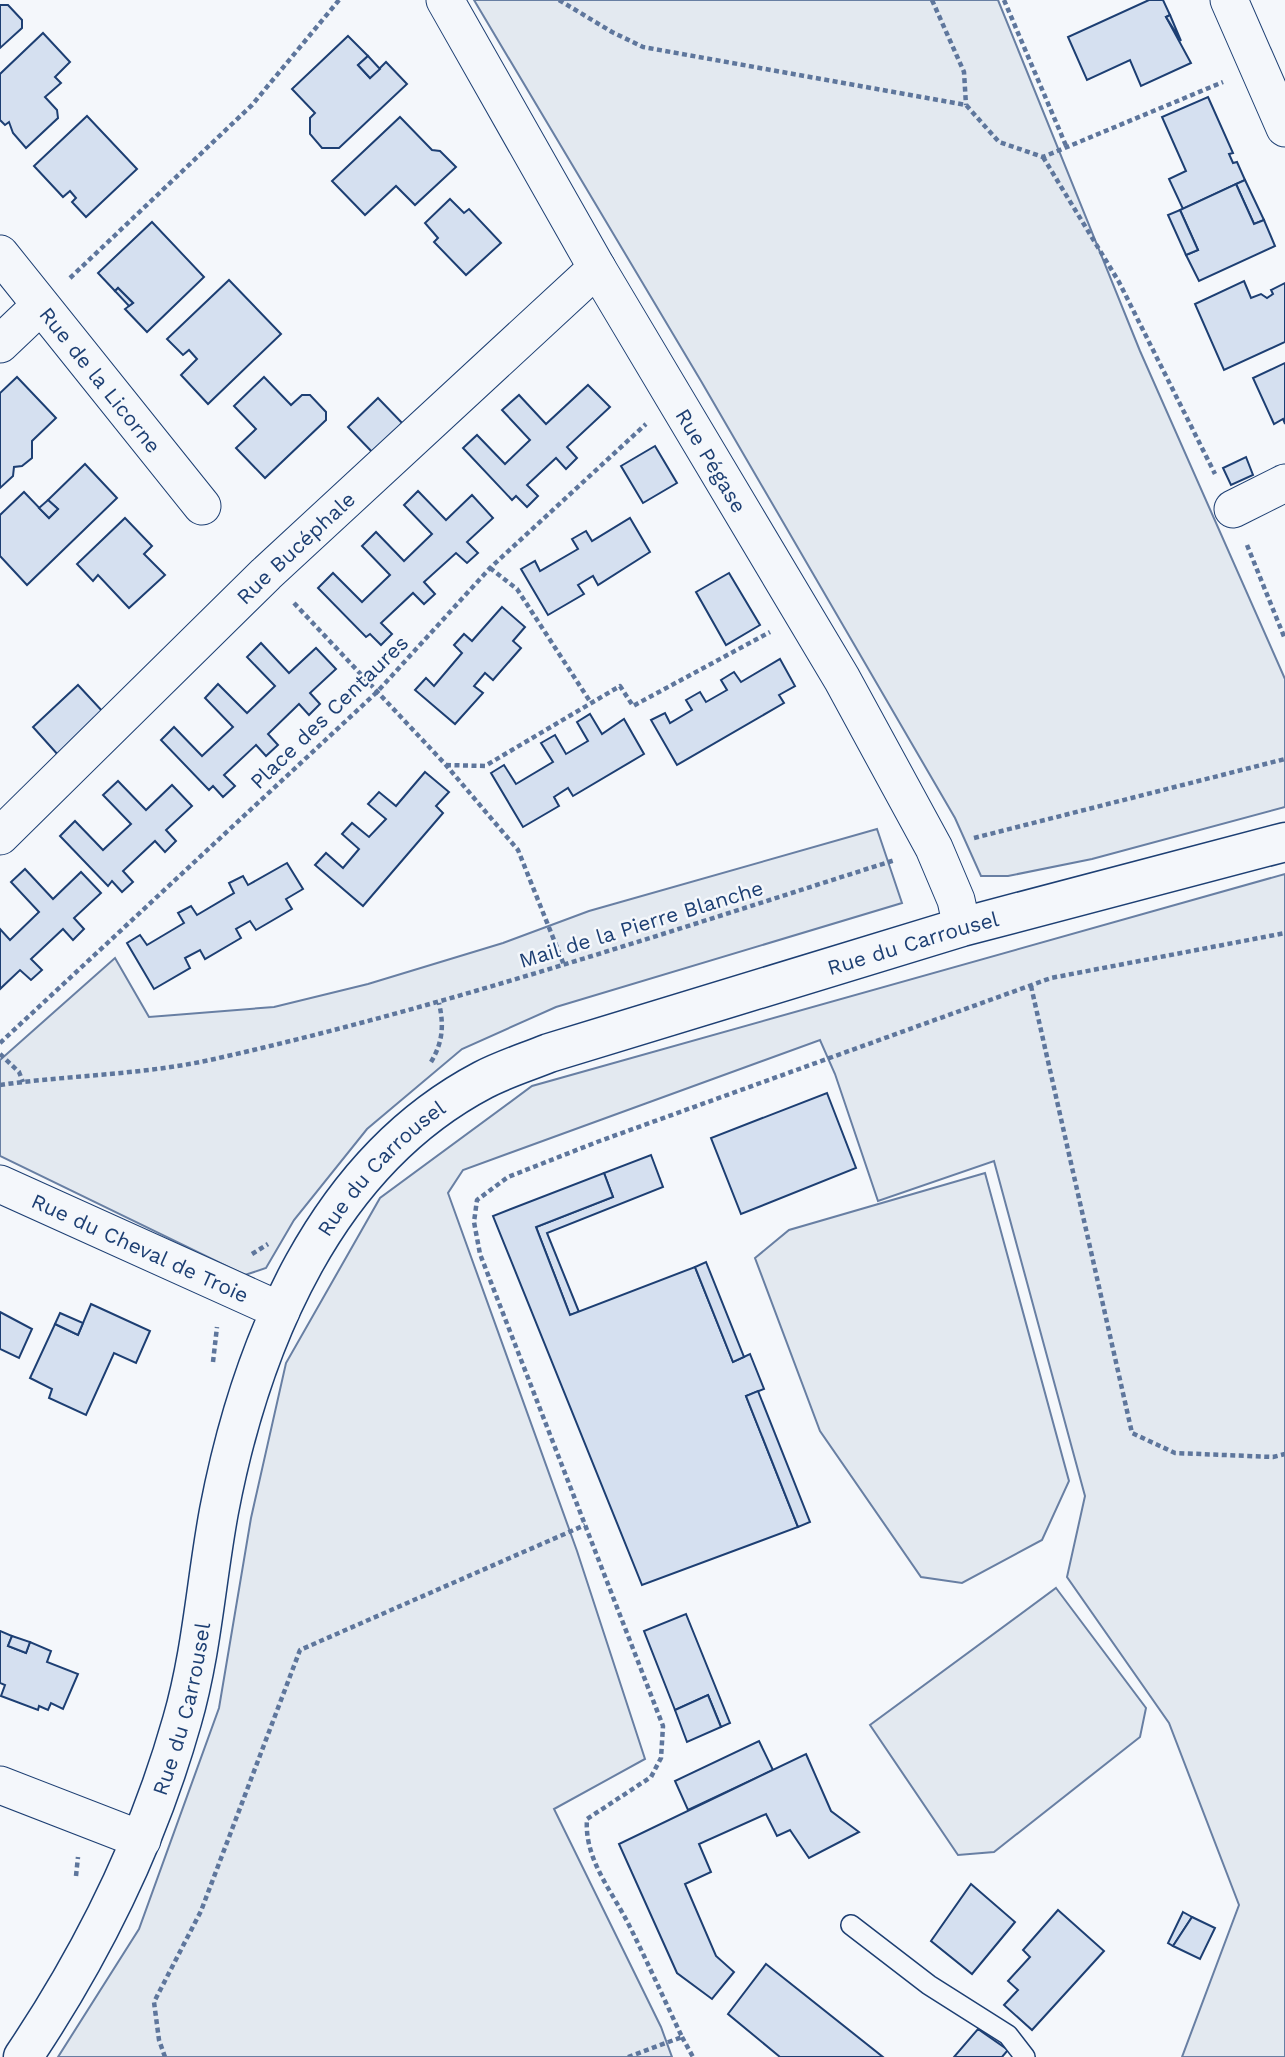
<svg xmlns="http://www.w3.org/2000/svg" width="1285" height="2057" font-family="'Work Sans',sans-serif">
<style>
.green{fill:#e3e9f0;stroke:#687fa3;stroke-width:2}
.building{fill:#d5e0f0;stroke:#1d3f73;stroke-width:2}
.lines{fill:none;stroke-linecap:round;stroke-linejoin:round}
.service-casing{stroke:#1d3f73;stroke-width:22}
.minor-casing{stroke:#1d3f73;stroke-width:39}
.tertiary-casing{stroke:#1d3f73;stroke-width:41}
.path{stroke:#5e769c;stroke-width:4.5;stroke-dasharray:5 3.5;stroke-linecap:butt}
.service{stroke:#f4f7fb;stroke-width:19}
.minor{stroke:#f4f7fb;stroke-width:37}
.tertiary{stroke:#f4f7fb;stroke-width:38}
.labels{text-anchor:middle;dominant-baseline:central;stroke-width:5;stroke-linejoin:round;paint-order:stroke}
.street-label{font-size:21px;fill:#1d3f73;stroke:#f4f7fb}
</style>
<rect width="100%" height="100%" fill="#f4f7fb"/>
<g class="green">
<path d="M474 0H998L1140 351 1285 679V807L1092 859 1008 876H981L955 818 701 381Z"/>
<path d="M877 829 902 903 556 1007 462 1049 367 1129 294 1220 266 1268 245 1275 0 1156V1060L115 958 149 1017 274 1007 368 984 503 943 589 911Z"/>
<path d="M1285 874V2057H1182L1239 1905 1169 1723 1067 1577 1085 1496 994 1161 878 1201 835 1074 820 1040 463 1170 448 1193 577 1551 645 1759 554 1809 661 2027 672 2057H58L139 1929 219 1708 251 1518 286 1363 380 1198 532 1086Z"/>
<path d="M985 1173 1069 1481 1042 1540 962 1583 921 1577 820 1431 755 1258 789 1230Z"/>
<path d="M1056 1588 1146 1708 1140 1737 994 1852 958 1855 870 1725Z"/>
</g>
<g class="building">
<path d="M1149 0H1163L1170 15 1166 17 1191 63 1141 86 1130 60 1087 80 1068 37Z"/>
<path d="M0 5H8L22 20V28L0 48Z"/>
<path d="M1170 15 1181 41 1166 17Z"/>
<path d="M43 33 70 62 55 77 61 83 45 97 57 110 58 118 26 148 13 133 9 122 5 125 0 120V74Z"/>
<path d="M348 36 368 56 358 65 370 78 386 62 407 84 339 148H322L310 134V118L315 113 292 89Z"/>
<path d="M368 56 380 69 370 78 358 65Z"/>
<path d="M1208 97 1233 153 1229 154 1233 163 1237 162 1245 180 1183 209 1169 179 1186 171 1162 117Z"/>
<path d="M87 116 137 169 86 217 72 202 76 198 70 191 63 197 34 166Z"/>
<path d="M400 117 432 150 440 151 456 167 415 205 396 186 365 215 332 181Z"/>
<path d="M1245 180 1264 220 1254 224 1236 184Z"/>
<path d="M1236 184 1254 224 1264 220 1275 246 1199 281 1186 255 1198 250 1180 210Z"/>
<path d="M450 199 464 213 469 209 501 243 466 275 434 242 438 238 425 223Z"/>
<path d="M1180 210 1198 250 1186 255 1168 215Z"/>
<path d="M152 222 204 277 147 332 125 309 133 303 118 288 115 291 98 273Z"/>
<path d="M229 280 281 334 208 404 181 375 197 359 189 350 183 355 167 339Z"/>
<path d="M1244 281 1251 298 1261 294 1267 298 1273 294 1271 290 1285 283V342L1224 370 1195 304Z"/>
<path d="M118 288 133 303 129 306 115 291Z"/>
<path d="M1285 363V424L1283 419 1274 424 1253 378Z"/>
<path d="M17 377 56 418 32 441V458L22 466 14 467 13 476 0 488V393Z"/>
<path d="M264 377 291 405 302 395H310L326 412V420L265 478 236 448 256 429 234 406Z"/>
<path d="M588 385 610 407 567 447 577 458 566 469 556 458 527 485 538 496 527 507 516 496 512 500 463 448 477 435 505 464 530 440 502 410 519 395 546 424Z"/>
<path d="M378 398 405 426 375 455 348 427Z"/>
<path d="M655 446 677 483 643 503 621 466Z"/>
<path d="M1246 457 1253 475 1231 485 1223 468Z"/>
<path d="M85 464 117 498 27 585 0 556V515L24 492 49 518 58 509 48 500Z"/>
<path d="M418 491 446 520 472 495 493 518 467 542 478 553 467 563 456 553 424 582 435 594 424 604 413 593 381 623 392 634 381 645 370 634 366 637 318 588 333 573 362 602 390 575 362 546 376 532 404 561 432 534 404 505Z"/>
<path d="M48 500 58 509 49 518 39 508Z"/>
<path d="M125 518 152 546 144 554 165 575 129 608 98 575 93 581 77 564Z"/>
<path d="M630 518 650 552 598 585 593 576 578 585 584 594 548 615 521 569 535 561 540 571 578 549 572 539 586 531 592 541Z"/>
<path d="M729 573 760 625 726 645 696 592Z"/>
<path d="M502 607 525 627 513 641 521 648 493 680 485 673 474 686 483 693 455 724 415 690 426 678 434 686 462 653 454 645 464 634 472 641Z"/>
<path d="M261 643 289 673 316 648 336 669 310 693 320 704 309 715 299 704 268 734 278 745 266 756 256 745 224 775 235 786 223 797 213 786 209 790 161 740 174 727 202 756 233 727 205 698 218 684 247 713 275 686 247 657Z"/>
<path d="M780 659 795 686 779 695 784 703 677 765 651 720 665 713 670 723 692 710 686 700 700 692 706 702 727 690 721 680 734 672 741 682Z"/>
<path d="M78 685 104 713 59 756 33 727Z"/>
<path d="M590 714 602 734 624 719 644 754 573 796 568 788 554 797 559 806 523 827 491 773 504 765 516 784 553 762 541 743 555 735 566 754 588 741 577 722Z"/>
<path d="M425 772 449 792 436 806 443 813 363 906 315 865 326 853 343 868 359 849 342 834 352 823 369 837 386 819 368 804 379 792 396 806Z"/>
<path d="M118 781 146 810 172 785 192 806 166 830 176 841 165 852 155 841 123 871 133 882 122 892 112 881 108 886 60 836 75 821 103 850 131 824 103 795Z"/>
<path d="M287 863 303 889 286 899 292 909 256 930 250 921 236 929 241 938 205 959 200 950 185 958 190 968 154 989 127 943 140 935 147 945 184 923 178 913 191 906 197 915 234 893 229 883 243 876 248 885Z"/>
<path d="M25 869 53 899 81 872 101 893 74 918 84 929 73 940 63 929 31 959 42 970 31 980 20 970 0 989V929L10 940 39 912 11 882Z"/>
<path d="M827 1093 856 1168 741 1214 711 1138Z"/>
<path d="M651 1155 663 1187 547 1233 579 1312 570 1315 536 1227 613 1197 604 1173Z"/>
<path d="M604 1173 613 1197 536 1227 570 1315 695 1267 733 1362 750 1354 764 1389 746 1396 798 1527 642 1585 493 1216Z"/>
<path d="M706 1262 744 1357 733 1362 695 1267Z"/>
<path d="M91 1304 150 1331 136 1363 114 1353 86 1415 49 1398 52 1389 30 1378 55 1324 78 1335Z"/>
<path d="M0 1312 32 1329 19 1358 0 1349Z"/>
<path d="M60 1313 83 1323 78 1335 55 1324Z"/>
<path d="M758 1391 810 1522 798 1527 746 1396Z"/>
<path d="M686 1614 730 1723 721 1727 708 1695 675 1710 644 1631Z"/>
<path d="M0 1631 12 1636 8 1646 26 1653 30 1642 51 1651 47 1662 78 1674 63 1709 51 1703 48 1710 39 1706 38 1710 1 1696 5 1685 0 1683Z"/>
<path d="M12 1636 30 1642 26 1653 8 1646Z"/>
<path d="M708 1695 721 1727 687 1742 675 1710Z"/>
<path d="M759 1741 773 1770 688 1810 675 1781Z"/>
<path d="M806 1754 831 1811 859 1832 809 1858 790 1830 777 1836 766 1814 699 1844 711 1872 685 1884 716 1956 734 1972 712 1999 677 1973 619 1844Z"/>
<path d="M971 1884 1015 1922 972 1974 931 1941Z"/>
<path d="M1058 1910 1104 1951 1032 2030 1004 2005 1018 1990 1008 1981 1030 1957 1023 1950Z"/>
<path d="M1183 1912 1192 1917 1173 1946 1168 1943Z"/>
<path d="M1192 1917 1215 1928 1200 1959 1173 1946Z"/>
<path d="M766 1964 883 2057H780L728 2014Z"/>
<path d="M978 2029 1008 2050 1002 2057H954Z"/>
</g>
<g class="lines">
<defs>
<path id="service" d="M851 1925 929 1985 1008 2035 1025 2057"/>
<g id="minor">
<path id="s1" d="M445 0 597 268 842 679 934 848 956 900 962 927"/>
<path d="M1229 0 1285 128"/>
<path id="s2" d="M0 254 202 506"/>
<path d="M0 344 40 306"/>
<path d="M1233 509 1285 483"/>
<path id="s3" d="M0 836 266 574 597 268"/>
<path id="s4" d="M0 1184 281 1311"/>
<path d="M0 1785 142 1840"/>
</g>
<g id="tertiary">
<path id="s5" d="M23 2057C93 1953 148 1841 182 1721 202 1652 206 1581 219 1511 251 1344 325 1163 483 1080 504 1069 527 1062 549 1053L962 927 1285 842"/>
</g>
</defs>
<use href="#service" class="service-casing"/>
<use href="#minor" class="minor-casing"/>
<use href="#tertiary" class="tertiary-casing"/>
<g class="path">
<path d="M559 0 612 32 643 47 966 105 999 142 1043 157 1223 82"/>
<path d="M932 0 964 72 966 105"/>
<path d="M1004 0 1067 148"/>
<path d="M1043 157 1119 282 1215 474"/>
<path d="M70 278 252 105 339 0"/>
<path d="M1247 545 1285 639"/>
<path d="M490 568 517 589 591 703"/>
<path d="M294 603 446 765 518 850 564 965"/>
<path d="M446 765 485 766 620 686 633 706 770 632"/>
<path d="M974 838 1285 759"/>
<path d="M1031 986 1132 1433 1175 1453 1273 1457 1285 1454"/>
<path d="M0 1043 377 692 490 568 646 424"/>
<path d="M0 1054 19 1072 23 1082"/>
<path d="M431 1062C443 1042 444 1025 439 1003"/>
<path d="M0 1085C70 1075 140 1075 210 1060 442 1008 668 932 895 860"/>
<path d="M252 1254 268 1244"/>
<path d="M213 1362 217 1327"/>
<path d="M76 1876 78 1857"/>
<path d="M682 2037 693 2057"/>
<path d="M165 2057 159 2040 154 2002 201 1911 300 1650 585 1525"/>
<path d="M628 2057 682 2037C664 1999 647 1961 628 1923 611 1890 584 1858 587 1819L651 1777 661 1758 663 1726 480 1254 474 1222 477 1200 508 1177 597 1142 1051 978 1285 933"/>
</g>
<use href="#service" class="service"/>
<use href="#minor" class="minor"/>
<use href="#tertiary" class="tertiary"/>
</g>
<g class="labels">
<g class="street-label">
<text stroke="none"><textPath href="#s2" startOffset="161">Rue de la Licorne</textPath></text>
<text stroke="none"><textPath href="#s1" startOffset="532">Rue Pégase</textPath></text>
<text stroke="none"><textPath href="#s3" startOffset="413">Rue Bucéphale</textPath></text>
<text transform="translate(329 712) rotate(-44)">Place des Centaures</text>
<text transform="translate(641 924) rotate(-17)">Mail de la Pierre Blanche</text>
<text stroke="none"><textPath href="#s5" startOffset="1561">Rue du Carrousel</textPath></text>
<text stroke="none"><textPath href="#s5" startOffset="973">Rue du Carrousel</textPath></text>
<text stroke="none"><textPath href="#s4" startOffset="154">Rue du Cheval de Troie</textPath></text>
<text stroke="none"><textPath href="#s5" startOffset="385">Rue du Carrousel</textPath></text>
</g>
</g>
</svg>
